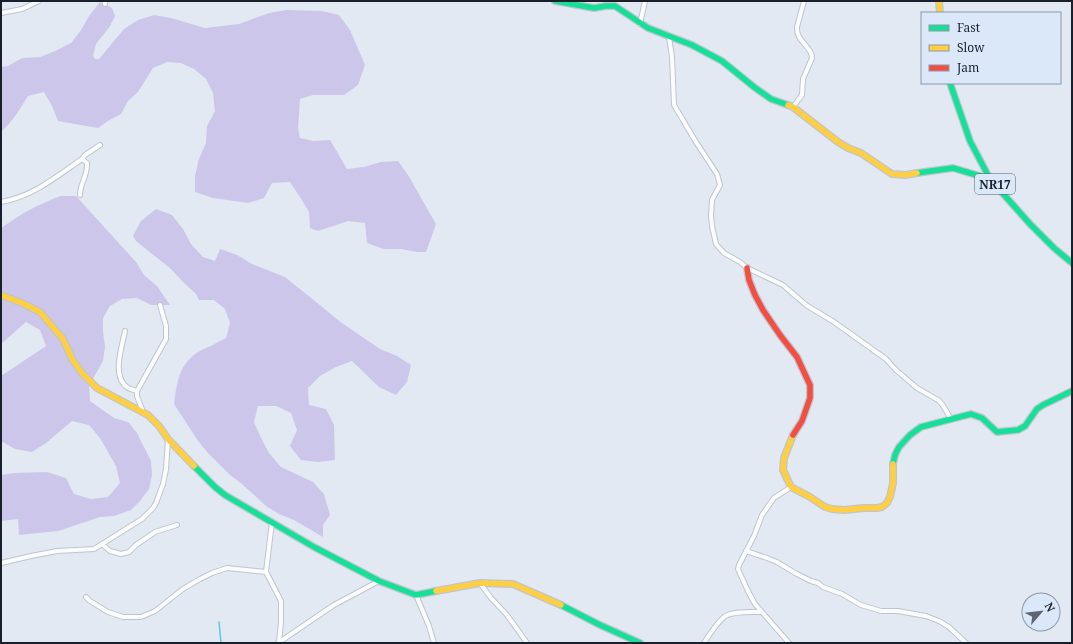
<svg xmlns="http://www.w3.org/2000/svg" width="1073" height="644" font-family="'Noto Serif',serif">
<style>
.green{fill:#cdc6eb}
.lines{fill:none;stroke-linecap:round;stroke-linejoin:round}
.stream{stroke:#5fc5de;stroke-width:1.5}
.street-casing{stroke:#bfc5cf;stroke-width:6}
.fast-casing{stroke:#bfc5cf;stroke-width:8}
.slow-casing{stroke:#bfc5cf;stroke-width:8}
.jam-casing{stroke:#bfc5cf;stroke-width:8}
.street{stroke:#fbfcfd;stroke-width:4}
.fast{stroke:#16e098;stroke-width:5.5}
.slow{stroke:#ffcf43;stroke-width:5.5}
.jam{stroke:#f24e42;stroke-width:5.5}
.labels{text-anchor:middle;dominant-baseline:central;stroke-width:3.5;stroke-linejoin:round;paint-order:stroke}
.shield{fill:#dbe8fa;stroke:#535c69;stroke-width:1}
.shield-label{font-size:12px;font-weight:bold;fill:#19202b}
</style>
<rect width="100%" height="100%" fill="#e2e9f3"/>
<g class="green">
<path d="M100 2 112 8 115 16 110 26 96 44 93 56 95 59H99L124 29 138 20 154 15 171 18 205 28 239 24 269 13 287 10 322 11 339 15 350 30 365 65 358 85 344 95H313L300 99 298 128 300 138 313 141 330 140 347 169 364 167 381 162 398 161 408 175 436 224 426 252H417L401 249H384L367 243 365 223 348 221 318 231 310 228 309 212 300 197 290 182 272 183 264 198 248 203 213 198 195 192V176L199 159 206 143 207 126 215 111 213 93 206 79 194 69 181 63 167 62 153 68 138 92 128 101 121 114 108 121 98 128 58 121 52 106 44 92 28 96C20 109 13 121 1 132V67L8 66 22 58 40 57 55 51 71 43 81 30 89 16Z"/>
<path d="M61 196H76L136 262 144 275 157 286 170 305H151L137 298 122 299 110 306 103 318V332L105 347 103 361 89 386 90 401 114 418 128 422 137 433 151 461 152 475 149 489 140 501 131 510 114 516 100 517 58 531 19 535 18 519 1 521V475L14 473 47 472 66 478 74 494 91 499 108 497 120 483 116 466 100 438 89 425 72 421 46 443 32 452 15 449 1 441V376L46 346 40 330 26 322 1 344V228C21 214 38 204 61 196Z"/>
<path d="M156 209 172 215 183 229 191 244 203 257 215 261 220 249 237 255 252 264 285 277 326 310 339 321 380 349 397 356 411 365 407 382 396 395 379 387 352 361 336 367 320 376 308 388 309 405 326 409 334 425 335 460 318 462 301 460 290 446 297 430 291 413 276 406H258L254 422 261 438 269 453 281 467 313 482 324 494 330 515 323 525V537L294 520 279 514 266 506 242 484 230 475 208 453 198 441 174 404C177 382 179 363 200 351 208 347 217 343 226 338L230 323 225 309 214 300H199L196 294 183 282 171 269 136 241 133 236 141 221Z"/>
</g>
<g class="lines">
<path class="stream" d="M219 622 221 643"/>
<defs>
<g id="street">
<path d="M105 1V4"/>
<path d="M1 13 22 9 39 1"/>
<path d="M640 24 645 1"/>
<path d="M669 37 672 57 674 105 696 142 717 174 720 185 712 200 711 216 712 226 716 244 724 253 740 262 747 268 783 285 806 305 834 322 886 359 896 370 917 388 938 400 942 404 951 419"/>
<path d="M793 107 802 95 803 79 812 58C812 46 796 42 797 27L804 1"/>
<path d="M80 195C80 183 88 175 87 163L82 159"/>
<path d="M1 202C32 197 56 177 82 159L85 155 100 145"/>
<path d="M125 331C122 347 111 377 128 388 130 389 134 390 137 391"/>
<path d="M143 412 137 396V391L166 339V326L160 305"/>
<path d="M272 522 266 572 281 601V622L279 642"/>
<path d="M102 544 110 551 121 554 129 552 136 545 155 532 177 525"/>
<path d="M746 551 767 558 777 562 795 573 811 581 818 583 823 587 842 594 861 605 881 611H898L926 616 939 621 949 627 966 643"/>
<path d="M1 563 31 556 57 551 94 549 142 519 153 508 156 503 163 484 166 469 168 439"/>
<path d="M480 583 491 598 507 615 527 643"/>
<path d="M416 595 429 626 434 643"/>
<path d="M86 597 90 601 108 612 123 617H141L155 611 183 589 200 579 212 573 227 568 266 572"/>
<path d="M278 643 334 605 379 581"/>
<path d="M704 643C709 635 717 623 724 617 731 611 751 612 761 612"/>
<path d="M789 643 755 604 748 591 738 569 739 565 754 536 762 515 774 498 791 487"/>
</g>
<g id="fast">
<path d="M555 1 594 8 606 6H615L648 28 692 45 722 61 754 87 771 99 788 105"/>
<path d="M950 83 970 141 990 179 1030 224 1054 248 1072 263"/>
<path d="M917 173 953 168 990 179"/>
<path d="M893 464 895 455 899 447 910 435 921 427 971 414 982 418 997 432 1018 430 1025 426 1037 409 1043 405 1072 391"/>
<path d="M194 466 215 487 225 495 314 547 379 581 416 595 436 591"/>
<path d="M561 605 600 625 640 643"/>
</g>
<g id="slow">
<path d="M939 1 940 13"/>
<path d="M788 105 793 107 838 142 848 148 861 153 892 174 905 175 917 173"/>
<path d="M1 295 22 303 40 312 63 339 72 359 82 373 97 388 148 415 159 426 168 439 194 466"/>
<path d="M793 435 784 458 783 470 791 487 810 497 825 507 832 509 844 510 864 508H877L882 507 887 503 890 497 893 483V464"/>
<path d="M436 591 480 583 513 584 561 605"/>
</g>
<path id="jam" d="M747 268 749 280 755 295 763 310 780 335 797 357 810 385V398L802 421 793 435"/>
</defs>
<use href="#street" class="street-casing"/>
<use href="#fast" class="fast-casing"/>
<use href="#slow" class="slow-casing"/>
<use href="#jam" class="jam-casing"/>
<use href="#street" class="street"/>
<use href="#fast" class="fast"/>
<use href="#slow" class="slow"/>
<use href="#jam" class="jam"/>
</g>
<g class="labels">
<rect class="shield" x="975" y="174" width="40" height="20" rx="3"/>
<g class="shield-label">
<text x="995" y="184">NR17</text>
</g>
</g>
<rect width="1073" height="644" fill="none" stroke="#19202b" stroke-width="4"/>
<rect x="921" y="12" width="140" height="72" fill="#dbe8fa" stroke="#8d98a7"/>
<rect x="929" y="25" width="20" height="6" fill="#16e098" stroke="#8d98a7"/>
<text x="957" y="32" font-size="12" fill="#19202b">Fast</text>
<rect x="929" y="45" width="20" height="6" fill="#ffcf43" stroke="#8d98a7"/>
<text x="957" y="52" font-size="12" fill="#19202b">Slow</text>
<rect x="929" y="65" width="20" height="6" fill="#f24e42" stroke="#8d98a7"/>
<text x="957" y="72" font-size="12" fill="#19202b">Jam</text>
<g transform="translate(1041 612) rotate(62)"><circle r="19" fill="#dbe8fa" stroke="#8d98a7"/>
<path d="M0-3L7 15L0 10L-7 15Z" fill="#5f6671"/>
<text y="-6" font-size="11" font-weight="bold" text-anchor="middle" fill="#19202b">N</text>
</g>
</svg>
